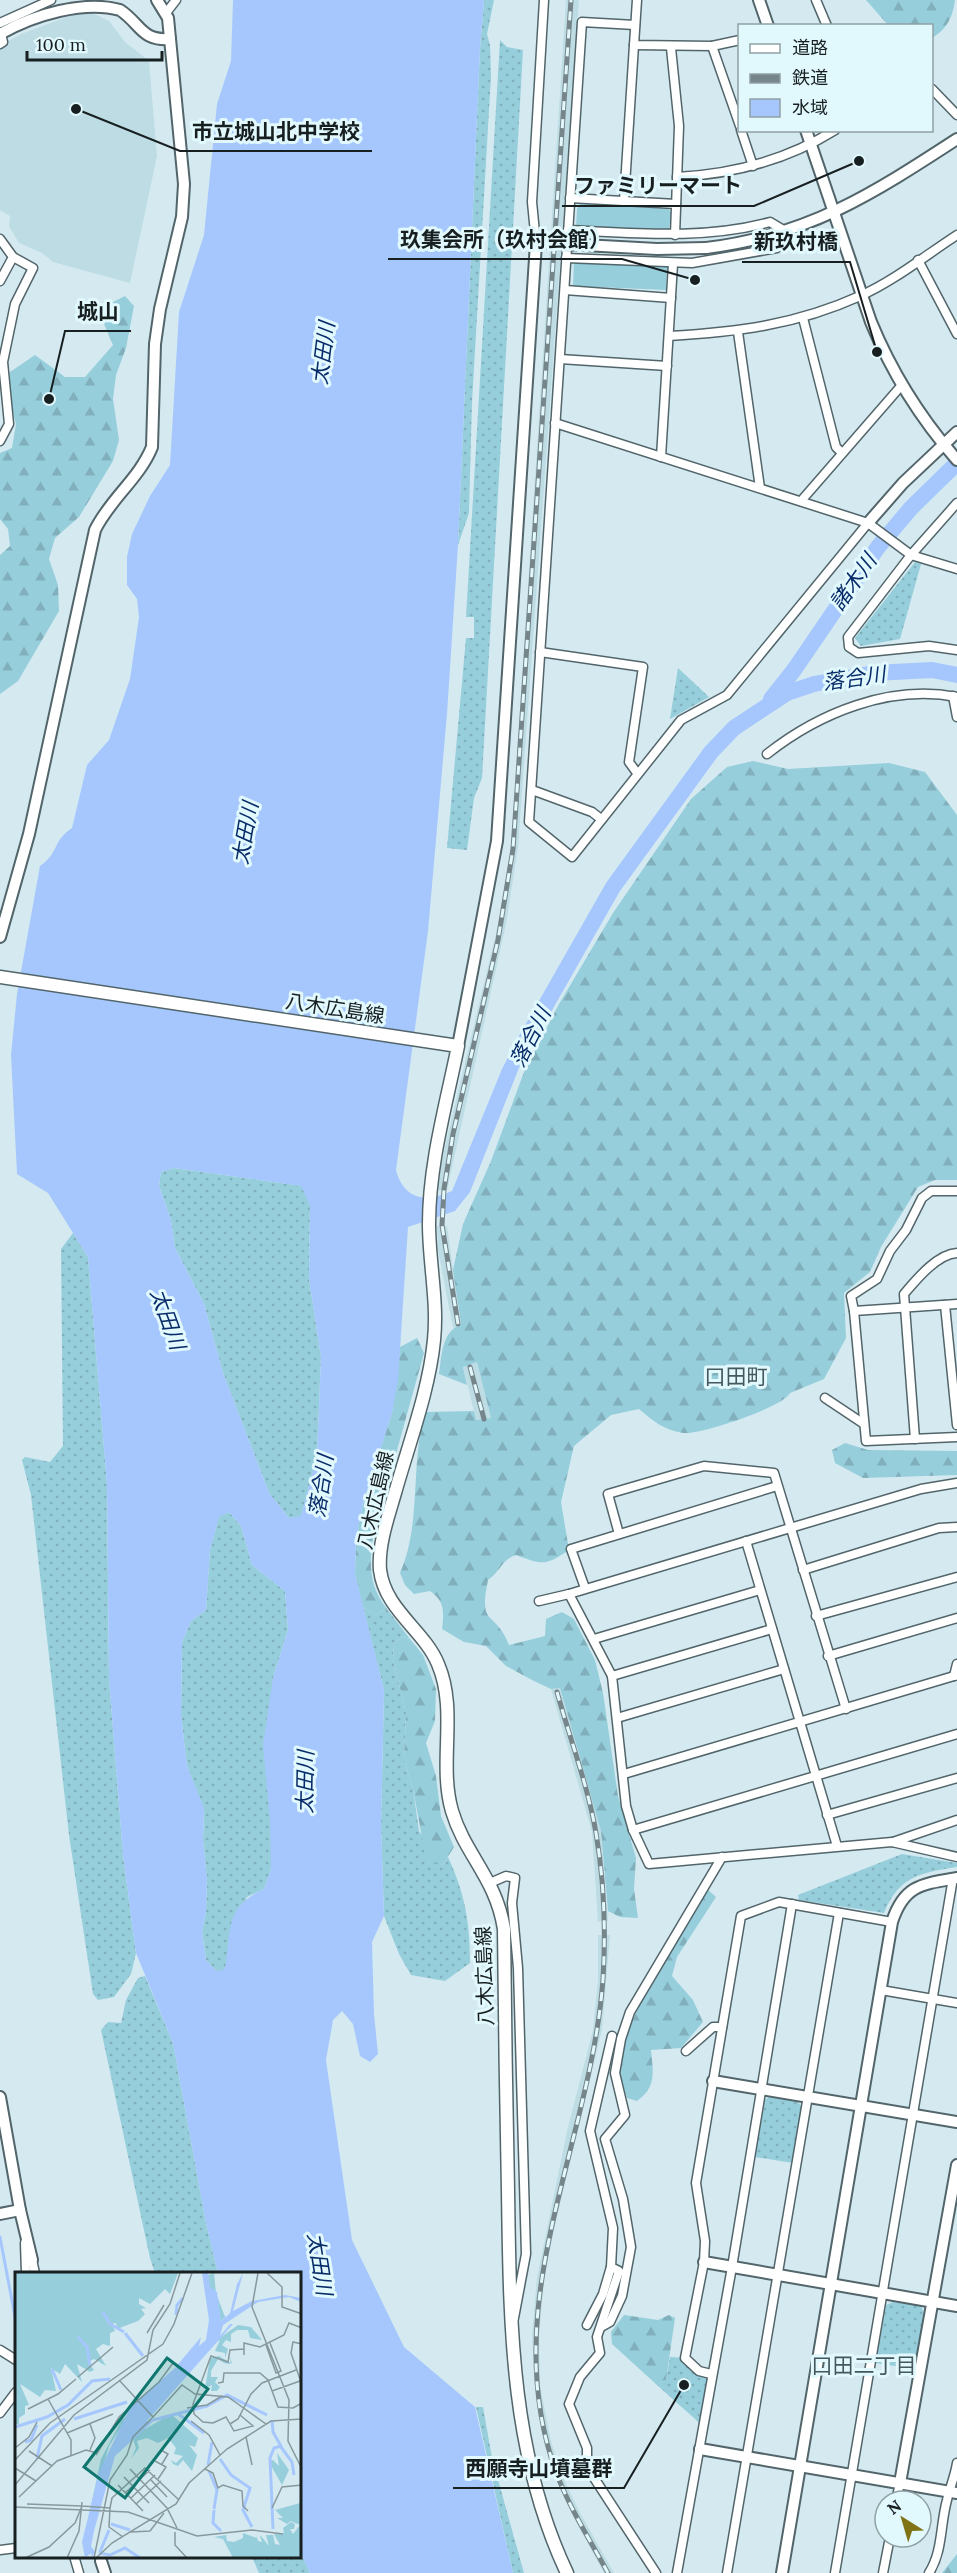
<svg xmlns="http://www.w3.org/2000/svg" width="957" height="2573" font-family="Lora,'Noto Sans JP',serif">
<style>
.built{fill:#bedce4}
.grass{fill:url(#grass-dots)}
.forest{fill:url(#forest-firs)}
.pitch{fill:#96cedc}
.water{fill:#a6c7fd;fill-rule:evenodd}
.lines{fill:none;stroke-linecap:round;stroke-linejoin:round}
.stream{stroke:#a6c7fd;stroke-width:3}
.river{stroke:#a6c7fd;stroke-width:16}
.minor-casing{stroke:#52656a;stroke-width:11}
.tertiary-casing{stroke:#52656a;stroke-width:14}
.secondary-casing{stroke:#52656a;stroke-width:15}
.minor{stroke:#fff;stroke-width:8}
.tertiary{stroke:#fff;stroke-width:10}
.secondary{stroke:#fff;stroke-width:12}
.rail-casing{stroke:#768589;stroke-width:5}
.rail{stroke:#e1f8fd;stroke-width:3;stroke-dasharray:9;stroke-linecap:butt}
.tertiary-bridge-casing{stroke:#52656a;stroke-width:14;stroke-linecap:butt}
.tertiary-bridge{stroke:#fff;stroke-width:10}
.labels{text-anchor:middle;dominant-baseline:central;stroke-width:6;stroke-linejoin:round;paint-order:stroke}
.street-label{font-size:20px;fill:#171f21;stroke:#e1f8fd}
.water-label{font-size:21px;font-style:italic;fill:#082c69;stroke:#e1f8fd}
.neighbourhood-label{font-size:21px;fill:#45585d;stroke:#e1f8fd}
.inset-river{fill:none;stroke:#a6c7fd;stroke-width:3}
.inset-road{fill:none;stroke:#88999d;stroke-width:1.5}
.view{fill:#0f766e;fill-opacity:0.15;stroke:#0f766e;stroke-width:3}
.inset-edge{fill:none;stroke:#171f21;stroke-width:3}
.leader{fill:none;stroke:#171f21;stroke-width:2}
.callout-dot{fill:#171f21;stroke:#e1f8fd;stroke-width:2}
.callout-label{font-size:21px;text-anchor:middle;font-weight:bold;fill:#171f21;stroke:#e1f8fd;stroke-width:6;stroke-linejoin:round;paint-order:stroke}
</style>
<defs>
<pattern id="grass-dots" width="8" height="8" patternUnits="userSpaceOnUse" patternTransform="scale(1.5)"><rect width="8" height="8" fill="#96cedc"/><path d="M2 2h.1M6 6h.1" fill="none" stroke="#81b0bc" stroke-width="1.8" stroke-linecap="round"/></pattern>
<pattern id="forest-firs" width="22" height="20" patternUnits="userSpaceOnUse" patternTransform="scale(1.5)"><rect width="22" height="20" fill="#96cedc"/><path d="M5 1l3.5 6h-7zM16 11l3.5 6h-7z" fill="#81b0bc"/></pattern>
</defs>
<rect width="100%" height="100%" fill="#d4eaf0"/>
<g class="built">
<path d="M566 0H579L518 848 506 924 447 1190H438L442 1159 498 925 511 848Z"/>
<path d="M86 10 109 21 125 42 149 61 157 156 130 283 53 262 42 253 19 243 9 226 10 216 0 210V49L5 43 21 34Z"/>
<path d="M437 1226H447L461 1325 453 1328 438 1250Z"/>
<path d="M477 1362 491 1418 476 1420 463 1366Z"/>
<path d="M560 1688 601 1831 608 1921 598 1922 592 1832 551 1689Z"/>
<path d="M598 1935H610L602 2029 555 2225 544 2279 539 2336 540 2386 551 2441 560 2471 580 2513 614 2573H604L574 2518 554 2475 544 2442 535 2387 532 2336 537 2278 567 2131 593 2030 598 1980Z"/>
</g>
<g class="grass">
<path d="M484 0H494L487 34 490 45 491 76 472 402 469 513 458 545 480 48Z"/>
<path d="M500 40 507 47 523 50 482 778 474 798 467 850 447 848 466 638H474V617H466Z"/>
<path d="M915 562 921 564 900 639 861 646 855 638Z"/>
<path d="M678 668 709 697 670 719Z"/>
<path d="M174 1168 302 1186 310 1205 309 1279 321 1357 317 1456 301 1517 289 1518 269 1493 223 1373 204 1304 175 1248 171 1220 159 1186 161 1172Z"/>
<path d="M73 1233 88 1257 107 1484 109 1678 123 1855 136 1953 131 1974 114 1997 98 2000 93 1994 69 1835 31 1495 22 1460 25 1457 50 1462 63 1446 61 1249Z"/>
<path d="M229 1512 241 1526 252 1565 285 1591 288 1630 273 1678 271 1869 264 1889 247 1897 230 1944 225 1970 216 1971 206 1960 202 1932 206 1911 207 1879 203 1841 204 1809 187 1766 181 1715 182 1642 191 1621 206 1610 210 1550 219 1516Z"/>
<path d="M363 1607 375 1615 387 1609 410 1639 402 1637 393 1644 394 1663 406 1713 404 1759 413 1789 419 1831 442 1866 448 1857C465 1894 470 1922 470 1963L445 1981 411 1975 399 1954 384 1916 381 1825 384 1690Z"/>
<path d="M902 1854 957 1863V1867C920 1873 899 1876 884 1913L799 1900 798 1895Z"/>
<path d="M145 1976 173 2043 206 2223 218 2273H155L150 2258 101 2030 108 2022 121 2023 126 2000 138 1978Z"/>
<path d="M769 2097 798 2102 802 2107 793 2163 755 2157 765 2100Z"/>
<path d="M893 2302 921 2306 924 2313 914 2369 876 2363 886 2305Z"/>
<path d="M670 2357 685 2358 711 2374 704 2427 657 2385 666 2380Z"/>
<path d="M476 2407H483L492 2458 524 2573H513Z"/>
<path d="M300 2551 310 2573H259L252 2557 300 2556Z"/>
</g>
<g class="forest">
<path d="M866 0H955C953 17 947 29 932 38V26L888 25Z"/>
<path d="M125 296 134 306 126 348 116 375 113 399 119 440 113 461 79 517 55 538 49 559 58 585 59 611 18 681 0 694V555L10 546 8 529 0 519V453L12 448 16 424 7 390 10 372 35 355 65 377H85L113 345 104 324 111 303Z"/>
<path d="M753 761 788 769 889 763 925 772 957 815V1180H935L918 1187 881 1247 870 1272 844 1293 846 1338 824 1379 790 1393C784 1407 699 1435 683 1433 664 1430 653 1421 639 1409L611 1415 574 1446 561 1502 569 1550C545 1566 543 1565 516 1555 501 1560 501 1571 488 1580 478 1629 495 1609 509 1645L545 1636 546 1619 562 1612 574 1619 595 1660 603 1693 618 1796 636 1858 634 1889 638 1918 620 1917 608 1911 601 1831 560 1688 551 1689 532 1680 506 1666 486 1646 464 1642 442 1629C444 1613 445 1601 430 1591L414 1594 405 1585 400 1573C422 1523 410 1464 425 1412L474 1411 476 1420 491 1418 477 1362 463 1367 467 1385 439 1374C442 1355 441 1333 461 1324L453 1270 463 1224 491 1161 524 1072 559 1004 613 913 691 799 727 767Z"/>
<path d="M417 1338 424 1353 373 1537C369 1564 369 1587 387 1609L375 1615 363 1607 355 1574 356 1539 363 1503 392 1413 400 1347Z"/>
<path d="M845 1443 868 1450 957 1451V1475L863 1478 835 1463 832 1450Z"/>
<path d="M402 1637 410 1639 423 1655 436 1689 435 1721 426 1743 436 1776 441 1816 454 1847 442 1866 426 1859 413 1789 404 1759 406 1713 394 1663 393 1644Z"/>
<path d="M708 1890 716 1897 677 1957 672 1976 693 2000 703 2022 681 2048 651 2050C653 2072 657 2087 637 2101L627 2098C625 2090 620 2080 620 2071 620 2020 681 1934 708 1890Z"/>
<path d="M624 2315 658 2320 669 2315 675 2318 666 2380 657 2385 612 2344 611 2332Z"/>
<path d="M957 2554V2573H942Z"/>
</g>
<g class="pitch">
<path d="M581 203 668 209 671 212 669 230 576 227 577 209Z"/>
<path d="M574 261 667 266 666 290 573 286Z"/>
</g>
<path class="water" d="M233 0H484L480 48 458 545 447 714 428 931 396 1170C404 1200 426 1203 452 1191L502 1069 520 1034 541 1012 470 1192 455 1211 408 1227 398 1380 392 1413 363 1503 356 1539 355 1574 384 1690 381 1825 384 1916 372 1942 374 2014 378 2054 370 2062 360 2056 353 2024 342 2011 333 2020 326 2060 352 2240 404 2347 475 2407 513 2573H310L300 2551V2273H218L206 2223 173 2043 136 1953 123 1855 109 1678 107 1484 88 1257 48 1193 17 1174 11 1055 17 994 40 866C60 852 52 841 72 828L87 765 109 740 130 679 139 617 137 599 127 585V557L132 534 150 496 170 465 179 312 204 235 217 104 231 61ZM174 1168 301 1186 310 1205 309 1279 321 1357 317 1456 301 1516 289 1518 269 1493 223 1373 204 1304 175 1248 171 1220 159 1186 161 1172ZM229 1512 241 1526 252 1565 285 1591 288 1630 273 1678 263 1745 270 1820 271 1869 264 1889C223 1908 232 1931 225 1969L216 1971 206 1960 202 1932 206 1911 207 1879 203 1841 204 1808 187 1766 181 1715 182 1642 191 1621 206 1610 210 1550 219 1517Z"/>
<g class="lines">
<path class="stream" d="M0 2237 16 2322"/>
<g class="river">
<path d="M771 699 794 670 878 547 911 508 957 463"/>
<path d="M531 1031 613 887 711 752 734 728 787 693 814 684 874 673 932 670 957 675"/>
</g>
<defs>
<g id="minor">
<path d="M637 0 634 45 712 46 740 40"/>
<path d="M816 0 827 26"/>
<path d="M166 13 176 0"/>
<path d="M0 23 51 0"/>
<path d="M635 25 582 22 529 822 572 857 681 720 727 695 868 523"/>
<path d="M0 44 3 42 1 34"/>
<path d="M712 46 740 126"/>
<path d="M671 48 679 126 675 235"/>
<path d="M932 89 957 115"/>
<path d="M741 130 753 166"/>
<path d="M677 177C734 174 787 160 835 130"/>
<path d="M570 198 676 204"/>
<path d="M624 201 634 45"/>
<path d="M0 239 13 257 0 281"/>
<path d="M536 243 532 202 544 0"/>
<path d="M566 258 692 263 777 248 785 231 770 222C703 240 636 233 568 230"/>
<path d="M918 260 957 334"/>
<path d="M565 290 671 298"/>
<path d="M803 318 836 447 842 453"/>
<path d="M738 332 760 488"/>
<path d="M669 336C737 332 796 325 860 296 894 281 926 255 957 235"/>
<path d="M560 359 667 366"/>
<path d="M555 423 868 523 911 555 957 569"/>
<path d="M0 441 9 424 3 362 15 304 33 268 13 257"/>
<path d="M661 457 673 264"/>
<path d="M801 501 901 386"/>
<path d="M957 503 911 555 848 637 849 647 858 653 929 646 957 650"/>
<path d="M540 652 643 667 629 762 637 773"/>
<path d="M953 696 957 717"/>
<path d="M767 754C819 713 890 684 957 697"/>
<path d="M532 790 592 812 601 819"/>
<path d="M957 1304 854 1311 866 1441 957 1437"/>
<path d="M945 1305 957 1425"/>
<path d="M854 1311 851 1296 877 1279 890 1251 906 1230 922 1198 931 1191H957"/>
<path d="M825 1398 864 1424"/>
<path d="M915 1439 904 1294C916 1280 937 1254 957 1253"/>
<path d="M957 1483 921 1489 569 1594 612 1676 626 1806 633 1830 649 1864 892 1842 957 1857"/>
<path d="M619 1534 608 1494 704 1466 774 1473 846 1709"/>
<path d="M746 1541 837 1846"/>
<path d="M803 1570 939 1528 957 1527"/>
<path d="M585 1588 571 1549 777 1486"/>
<path d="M539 1601 569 1594"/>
<path d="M816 1616 957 1577"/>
<path d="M594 1639 760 1590"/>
<path d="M828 1656 957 1618"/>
<path d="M612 1676 772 1629"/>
<path d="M954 1676 957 1664"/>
<path d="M617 1718 784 1669"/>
<path d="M624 1774 954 1676"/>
<path d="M827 1815 957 1778"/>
<path d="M633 1830 957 1734"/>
<path d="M893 1842 957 1820"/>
<path d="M490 1883 506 1876 515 1878 512 1903 518 1968 526 2254 514 2318"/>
<path d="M881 1990 957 2003"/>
<path d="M612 2036 590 2131 613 2228 611 2267 619 2271 597 2337 600 2353 580 2377 569 2404 587 2448V2467L656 2573"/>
<path d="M686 2051 713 2027H722"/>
<path d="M25 2243 26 2273"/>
<path d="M32 2260 35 2273"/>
<path d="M587 2325 603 2294 611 2267"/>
<path d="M601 2327 610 2322 622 2296 631 2247 623 2199 605 2139 625 2115 615 2073 621 2039 630 2012 722 1857"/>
<path d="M0 2350 16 2360"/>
<path d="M711 2374 699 2371 685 2358 704 2262 705 2241 696 2183 741 1916 779 1902 892 1922"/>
<path d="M0 2413 16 2392"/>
<path d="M896 2501 900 2483"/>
<path d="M0 2550 16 2548"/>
<path d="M74 2556 79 2573"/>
<path d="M677 2573 732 2267 792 1904"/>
<path d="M727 2573 839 1913"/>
<path d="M835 2573 953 1878"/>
<path d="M883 2573 890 2537"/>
<path d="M929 2573C943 2551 940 2525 947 2500 950 2487 955 2476 957 2463"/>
</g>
<g id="tertiary">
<path d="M759 0 768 26"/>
<path d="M0 34C33 15 84 0 120 10 141 24 141 41 170 39"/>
<path d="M806 130 871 322C892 373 920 418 957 460"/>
<path d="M706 248C808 236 874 193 957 139"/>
<path d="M868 523 903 483 957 432"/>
<path d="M0 937 29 834 95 530C110 499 139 479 152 447L155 344 160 309 182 217 184 184 168 18 157 0"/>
<path d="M458 1046 497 841 536 243H547"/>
<path d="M713 2081 957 2122"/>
<path d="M0 2097 20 2210 32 2260"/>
<path d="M0 2214 20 2210"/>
<path d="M704 2262 957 2306"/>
<path d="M700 2449 957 2493"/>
<path d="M900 2483 957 2165"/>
<path d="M101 2561 105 2573"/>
<path d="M782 2573 892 1922C904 1885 922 1884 957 1878"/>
</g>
<path id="secondary" d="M0 977 458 1046C446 1105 429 1164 429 1224 429 1263 438 1301 434 1340 429 1391 409 1443 395 1493 388 1517 378 1545 380 1570 385 1610 424 1630 438 1664 458 1711 438 1763 452 1811 465 1855 496 1878 504 1929 505 2016 506 2104 508 2191 510 2322 510 2453 567 2573"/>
</defs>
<use href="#minor" class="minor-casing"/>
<use href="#tertiary" class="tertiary-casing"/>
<use href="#secondary" class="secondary-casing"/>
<use href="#minor" class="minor"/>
<use href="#tertiary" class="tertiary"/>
<use href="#secondary" class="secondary"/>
<defs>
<g id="rail">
<path d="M458 1324 442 1225 444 1189 453 1134 498 940 513 849 571 0"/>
<path d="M470 1367 484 1419"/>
<path d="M557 1692C570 1739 588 1786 596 1833 604 1880 606 1931 603 1979 591 2146 495 2303 556 2472 569 2507 590 2540 608 2573"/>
</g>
</defs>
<use href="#rail" class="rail-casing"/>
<use href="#rail" class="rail"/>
<defs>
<path id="tertiary-bridge" d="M547 243 657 249 706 248"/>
</defs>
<use href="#tertiary-bridge" class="tertiary-bridge-casing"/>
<use href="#tertiary-bridge" class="tertiary-bridge"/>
</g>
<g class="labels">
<g class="street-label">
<text transform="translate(335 1008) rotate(9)">八木広島線</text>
<text transform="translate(375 1500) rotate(-77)">八木広島線</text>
<text transform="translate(484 1976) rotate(-92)">八木広島線</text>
</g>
<g class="water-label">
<text transform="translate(323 353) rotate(-83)">太田川</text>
<text transform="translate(853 582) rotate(-55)">諸木川</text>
<text transform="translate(854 678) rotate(-8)">落合川</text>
<text transform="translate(245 833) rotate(-80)">太田川</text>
<text transform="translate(530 1037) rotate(-63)">落合川</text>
<text transform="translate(168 1319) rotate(70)">太田川</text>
<text transform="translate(321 1486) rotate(-82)">落合川</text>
<text transform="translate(305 1782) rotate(-89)">太田川</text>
<text transform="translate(320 2264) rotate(81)">太田川</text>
</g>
<g class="neighbourhood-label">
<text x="736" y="1376">口田町</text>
<text x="864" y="2365">口田二丁目</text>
</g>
</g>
<g transform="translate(15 2272)">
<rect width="286" height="286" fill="#d4eaf0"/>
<path d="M199 1 201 21 210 45 206 49 193 10V3ZM115 141 94 174 74 243 86 187 106 149Z" fill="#96cedc"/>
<path d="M0 1H163L155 22 150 17 135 32 124 26V32L131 36 126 37 130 42 123 49 102 57 101 51 97 52 100 59 95 61V74L88 72 81 77 91 94 79 87 73 90 79 98 75 100 62 92 67 110 50 92 45 102 36 96 41 119 30 118 25 125 5 112 14 133 10 134V142L4 146V152H0ZM223 53 236 55 247 68 235 66 233 58H222L216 62V70L211 68 207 73 213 77 210 86V81L200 79 205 68 200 71 199 70ZM214 82 217 91 214 92 209 91 203 87 196 99V105H203L200 110 205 115 202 119H196L197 113 190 117 195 86 204 84 216 91ZM156 142 183 166 180 175 174 173 182 183 177 199 168 188 163 194 158 192 156 188 161 191 168 184 159 182 161 176 153 166 143 171 132 166 122 169 124 176 116 187 121 176 118 167 125 160ZM262 181 274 198 267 213 254 190 258 188 264 194ZM285 231 286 286H218L208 267 199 265 211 263 212 269 219 270 228 266V261L242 266 241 261 243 269 247 270 245 264H246L254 274 251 263H258L260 272 265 273 259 262 269 261 268 256 276 250 280 252 279 257H275L278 262 285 253 276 249 272 252 262 246H268L260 238Z" fill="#96cedc"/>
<path d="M187 1H193L195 15 202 20 206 49 210 45 206 40 211 45 215 41 222 12 228 1 218 39 237 29 270 23 286 26V30L274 25 243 30 208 53 205 64 215 52H218L131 150 142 146 100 184 79 259 76 274 80 280 77 285 76 281 70 286 67 270 84 200 115 136 160 96 186 65 184 74 191 68 194 48Z" fill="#a6c7fd"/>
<path class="inset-river" d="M88 40 95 52 109 60M161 43 162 33 168 26M110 61 128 84M63 65 72 75 75 93M37 97 46 118M162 141 189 161M59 147 112 130M138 148 192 134 212 123 252 143M257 148 258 160 266 174 259 176 255 186 258 257M0 155 32 145 53 133 77 109 95 107M10 170 16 168 22 153M266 175 277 190 279 203M22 186 27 164 50 147M205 187 216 203 235 216 228 238 237 255M193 193 197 170M194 199 202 218 199 237M199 238 198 251 206 259M96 252 115 258M85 280 94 258M84 281 95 283 110 276 125 286"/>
<path class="inset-road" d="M243 1 237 35 274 128 273 169 287 197M252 1 267 15V35L287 42M132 61 149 33M287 72 278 70 276 81 287 113M251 73 261 101 266 99 255 71M229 83V71L245 75 269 63 274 51 287 56M63 105 98 75M203 111 208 110 209 101H245L253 108 263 135 278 136 287 131M257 119 285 109M33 127 56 168V183M172 136 192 133 207 124M13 137 43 122 61 107M225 143 238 154 219 159 211 145 198 151 188 150 179 142 178 132 196 84 213 90 215 78 229 77M138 145 167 113 180 122 213 125 251 152M176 149 194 163 205 183M215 152 223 147 236 122 247 111 281 98M52 161 98 142M231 165 237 193M0 176 14 165 22 150M75 178 80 166 75 152M146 178 153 182 147 192M14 179 37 194M81 183 104 145 144 110 158 91M0 188 35 151 148 72 159 52 177 1M140 189 151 195 143 207M0 196 21 209M115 197 152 236 162 256M190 197 198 201 203 216 208 213 227 219 228 234 233 239M109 205 134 231M136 208 152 225M0 213 59 143 132 88 138 58 155 32 165 1M103 213 128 239M110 221 135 198M4 225 42 189 71 178 82 181M116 226 140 203M12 232 67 234M121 232 146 209M0 235 113 240 182 264 237 258 268 262M95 236 97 226 130 196 164 228M257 236 267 215 287 213M116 260 135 259 149 241M160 260V273L172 286M10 286 34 275 60 251 67 234 95 236 94 255 108 265M52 286 64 259 67 230M79 286 95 208 112 183 118 165 138 145 104 108M81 286 97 271 161 232 174 211 212 177 256 149 287 147"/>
<path class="view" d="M152 86 193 117 110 226 69 195Z"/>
<rect width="286" height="286" class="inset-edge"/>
</g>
<path class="leader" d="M76 109L180 151H372M859 161L754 206H562M695 280L622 259H388M877 352L850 262H742M49 399L65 331H131M684 2385L624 2488H453"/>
<g class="callout-dot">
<circle cx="76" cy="109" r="6"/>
<circle cx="859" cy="161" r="6"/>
<circle cx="695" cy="280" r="6"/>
<circle cx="877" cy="352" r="6"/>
<circle cx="49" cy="399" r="6"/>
<circle cx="684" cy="2385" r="6"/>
</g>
<g class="callout-label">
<text x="276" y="139">市立城山北中学校</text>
<text x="658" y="193">ファミリーマート</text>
<text x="505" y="247">玖集会所（玖村会館）</text>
<text x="796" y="249">新玖村橋</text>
<text x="98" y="319">城山</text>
<text x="539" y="2476">西願寺山墳墓群</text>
</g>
<rect x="738" y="24" width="195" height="108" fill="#e1f8fd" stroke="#90a1a5" stroke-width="1.5"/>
<rect x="750" y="44" width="30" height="9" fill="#ffffff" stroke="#90a1a5" stroke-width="1.5"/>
<text x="792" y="54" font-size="18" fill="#171f21">道路</text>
<rect x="750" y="74" width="30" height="9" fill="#768589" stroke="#90a1a5" stroke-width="1.5"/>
<text x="792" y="84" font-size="18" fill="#171f21">鉄道</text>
<rect x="750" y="99" width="30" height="18" fill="#a6c7fd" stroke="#90a1a5" stroke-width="1.5"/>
<text x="792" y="114" font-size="18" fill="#171f21">水域</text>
<g transform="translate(903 2519) rotate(323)"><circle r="28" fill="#e1f8fd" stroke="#90a1a5" stroke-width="1.5"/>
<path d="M0-4.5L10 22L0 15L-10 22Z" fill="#807315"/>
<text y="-9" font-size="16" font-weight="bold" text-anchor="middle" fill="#171f21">N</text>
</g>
<path d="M27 51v9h135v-9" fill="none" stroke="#171f21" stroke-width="3"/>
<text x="36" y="51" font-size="18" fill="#171f21" stroke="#e1f8fd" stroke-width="4.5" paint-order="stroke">100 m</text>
</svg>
